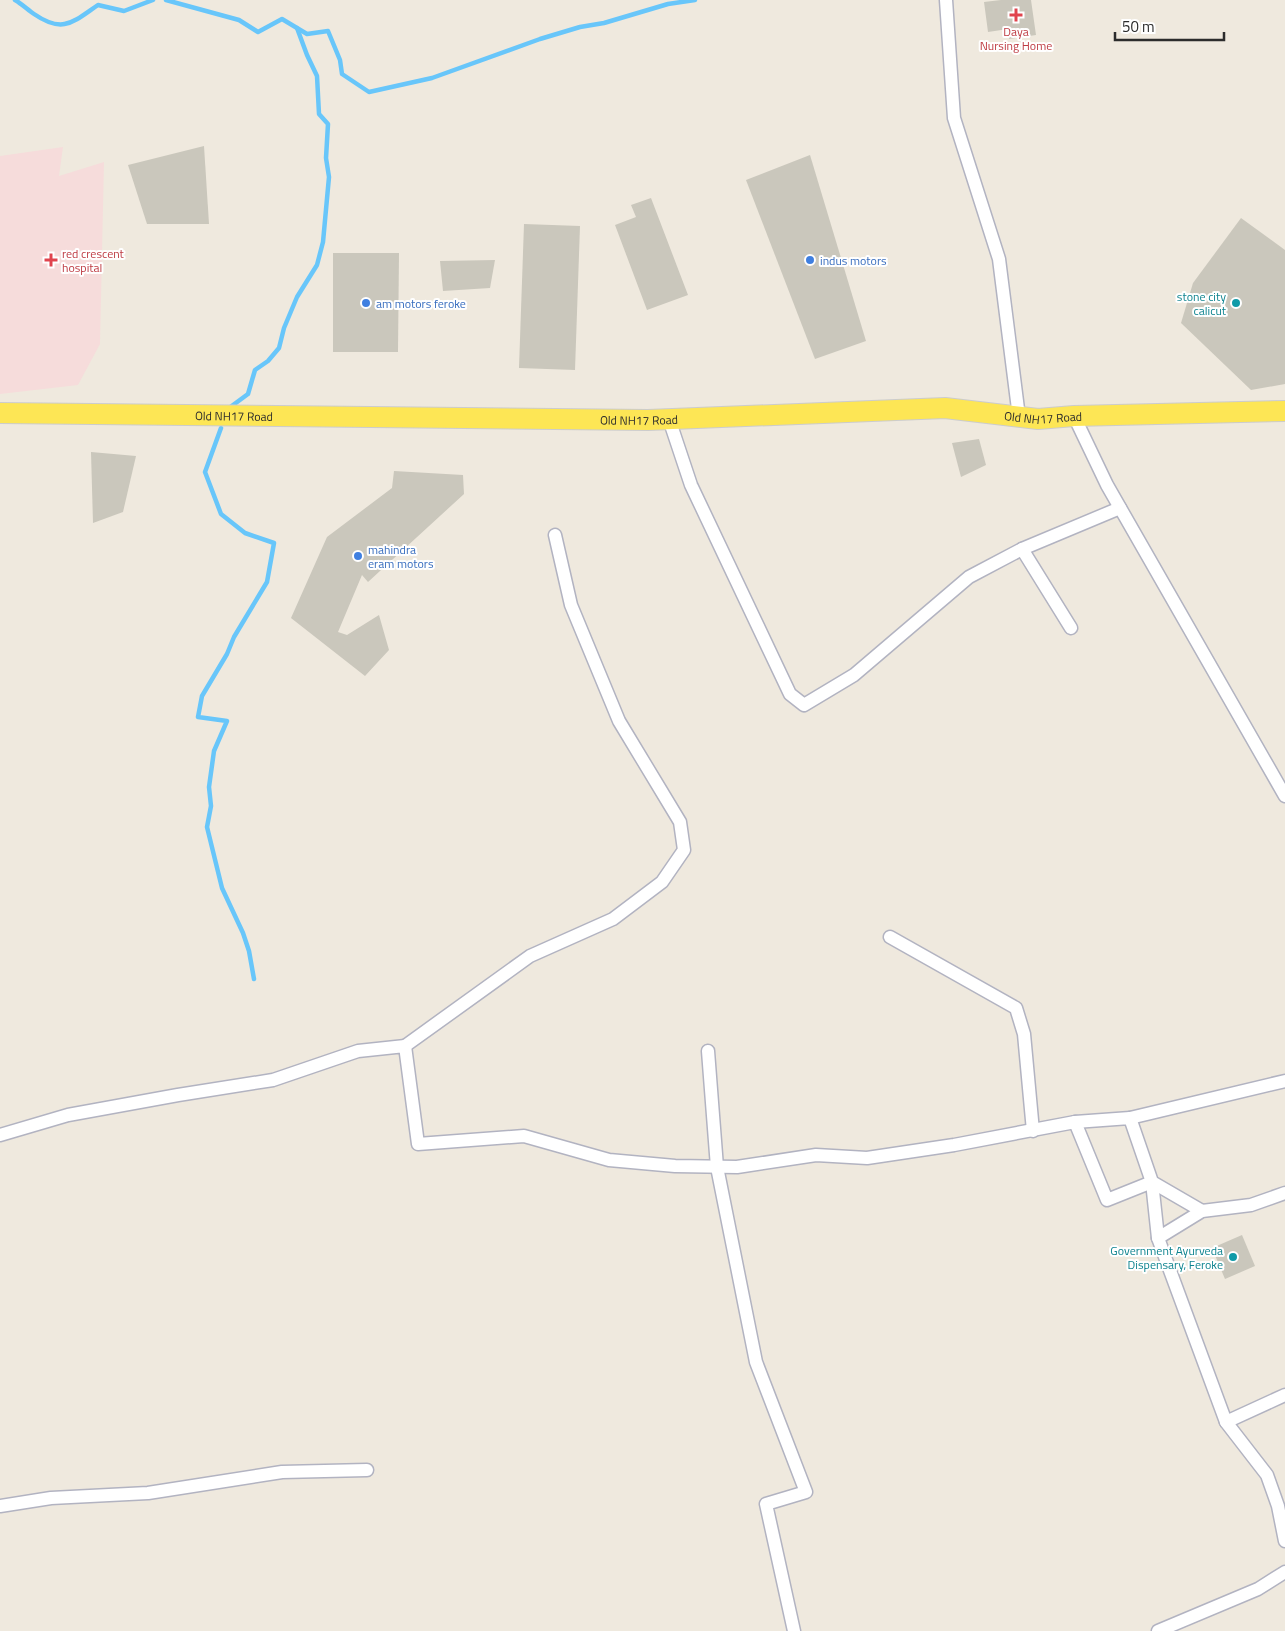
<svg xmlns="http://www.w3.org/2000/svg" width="1285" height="1631" font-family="'Titillium Web',sans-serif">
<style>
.medical{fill:#f6dcdb}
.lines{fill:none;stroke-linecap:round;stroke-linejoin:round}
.stream{stroke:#68c6fa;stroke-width:4.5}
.building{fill:#cac7bc}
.minor-casing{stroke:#b2b3c1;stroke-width:15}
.primary-casing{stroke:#ccc;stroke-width:22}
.minor{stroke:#fff;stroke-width:12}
.primary{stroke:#fde655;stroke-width:20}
.health-dot{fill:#e0444e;stroke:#fff;stroke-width:2}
.shop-dot{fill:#3f7fe0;stroke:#fff;stroke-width:2}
.culture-dot{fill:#0f9aa8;stroke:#fff;stroke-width:2}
.labels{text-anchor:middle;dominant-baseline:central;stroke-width:4;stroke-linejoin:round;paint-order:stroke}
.health-label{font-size:12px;fill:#be3a42;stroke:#fff}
.shop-label{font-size:12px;fill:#366cbe;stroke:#fff;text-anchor:start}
.culture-label{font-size:12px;fill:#0d838f;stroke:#fff;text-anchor:end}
.street-label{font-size:12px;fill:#2c2c2c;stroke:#fff}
</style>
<rect width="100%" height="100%" fill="#efe9de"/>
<path class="medical" d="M63 147 59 176 104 162 100 344 78 385 0 394V156Z"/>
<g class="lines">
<g class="stream">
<path d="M15 0C22 4 28 10 34 14 63 34 73 22 98 5L124 11 153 0"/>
<path d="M166 0 239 20 258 32 282 19 307 34 328 31 340 60 342 74 369 92 432 78 540 39 580 27 604 23 668 4 695 0"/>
<path d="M229 408 248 394 255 370 268 361 279 348 284 328 297 297 317 265 323 242 329 177 326 158 328 124 319 114 317 76 307 55 297 28"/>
<path d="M221 428 205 472 221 514 245 533 274 543 267 582 234 637 227 654 202 696 198 717 227 721 214 751 209 787 211 806 207 827 222 888 243 933 249 951 254 979"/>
</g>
</g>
<g class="building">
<path d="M1001 0H1031L1036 35 1009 39 1008 29 988 32 984 2Z"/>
<path d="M204 146 209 224H147L128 165Z"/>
<path d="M810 155 866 341 815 359 746 180Z"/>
<path d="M651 198 688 295 647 310 615 225 636 217 631 205Z"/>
<path d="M1241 218 1285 250V384L1251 390 1181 323 1193 283Z"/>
<path d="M524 224 580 226 575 370 519 368Z"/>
<path d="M333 253H399L398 352H333Z"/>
<path d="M495 260 490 288 443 291 440 261Z"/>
<path d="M979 439 986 465 961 477 952 443Z"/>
<path d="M91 452 136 456 123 512 93 523Z"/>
<path d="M394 471 463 475 464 494 368 582 362 575 338 632 347 635 379 615 389 650 365 676 291 618 327 537 392 488Z"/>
<path d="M1242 1235 1255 1266 1225 1279 1212 1248Z"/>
</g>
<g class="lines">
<defs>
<g id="minor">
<path d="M946 0 954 118 999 259 1019 417"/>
<path d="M1074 416 1107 485 1285 796"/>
<path d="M669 419 691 485 790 694 804 705 854 675 969 577 1022 549 1120 508"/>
<path d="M1022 549 1071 628"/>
<path d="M890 937 1016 1008 1024 1034 1033 1131"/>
<path d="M405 1046 530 956 613 919 662 882 684 850 680 822 619 721 571 605 555 535"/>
<path d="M708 1051 717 1167 756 1362 806 1492 766 1504 794 1631"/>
<path d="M1130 1118 1285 1081"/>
<path d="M1075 1122 1130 1118 1152 1182 1202 1211"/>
<path d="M0 1135 68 1115 178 1095 273 1080 358 1051 405 1046 418 1144 524 1136 609 1160 675 1166 737 1167 816 1155 867 1158 954 1145 1075 1122 1107 1200 1152 1182 1158 1238 1226 1422 1285 1395"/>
<path d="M1158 1238 1202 1211 1251 1205 1285 1193"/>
<path d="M1226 1422 1267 1475 1278 1506 1285 1541"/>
<path d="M0 1506 51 1498 148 1493 282 1472 367 1470"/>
<path d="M1158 1631 1258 1589 1285 1572"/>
</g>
<g id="primary">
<path id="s1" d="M0 413 648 420 945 408 1038 419 1074 416 1285 411"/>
</g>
</defs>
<use href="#minor" class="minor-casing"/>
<use href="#primary" class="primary-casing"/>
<use href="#minor" class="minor"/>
<use href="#primary" class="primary"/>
</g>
<g class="health-dot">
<path d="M1013.5 7.5h5v5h5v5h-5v5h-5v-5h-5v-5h5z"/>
<path d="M48.5 252.5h5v5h5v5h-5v5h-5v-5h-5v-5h5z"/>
</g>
<g class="shop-dot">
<circle cx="810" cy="260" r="5"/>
<circle cx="366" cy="303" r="5"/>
<circle cx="358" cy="556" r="5"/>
</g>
<g class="culture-dot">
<circle cx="1236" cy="303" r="5"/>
<circle cx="1233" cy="1257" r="5"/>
</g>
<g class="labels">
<g class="health-label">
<text x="1016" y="31">Daya<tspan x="1016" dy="14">Nursing Home</tspan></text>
<text x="62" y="253" text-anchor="start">red crescent<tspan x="62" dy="14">hospital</tspan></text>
</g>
<g class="shop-label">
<text x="820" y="260">indus motors</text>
<text x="376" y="303">am motors feroke</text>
<text x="368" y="549">mahindra<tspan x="368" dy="14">eram motors</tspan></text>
</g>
<g class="culture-label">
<text x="1226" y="296">stone city<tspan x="1226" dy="14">calicut</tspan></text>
<text x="1223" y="1250">Government Ayurveda<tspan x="1223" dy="14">Dispensary, Feroke</tspan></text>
</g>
<g class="street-label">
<text stroke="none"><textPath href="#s1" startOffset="1044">Old NH17 Road</textPath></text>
<text stroke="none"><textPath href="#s1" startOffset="234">Old NH17 Road</textPath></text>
<text stroke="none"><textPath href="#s1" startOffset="639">Old NH17 Road</textPath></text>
</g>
</g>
<path d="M1115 32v8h109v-8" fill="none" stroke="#2c2c2c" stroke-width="2.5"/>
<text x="1122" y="32" font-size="15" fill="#2c2c2c" stroke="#ffffff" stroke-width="4" paint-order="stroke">50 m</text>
</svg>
